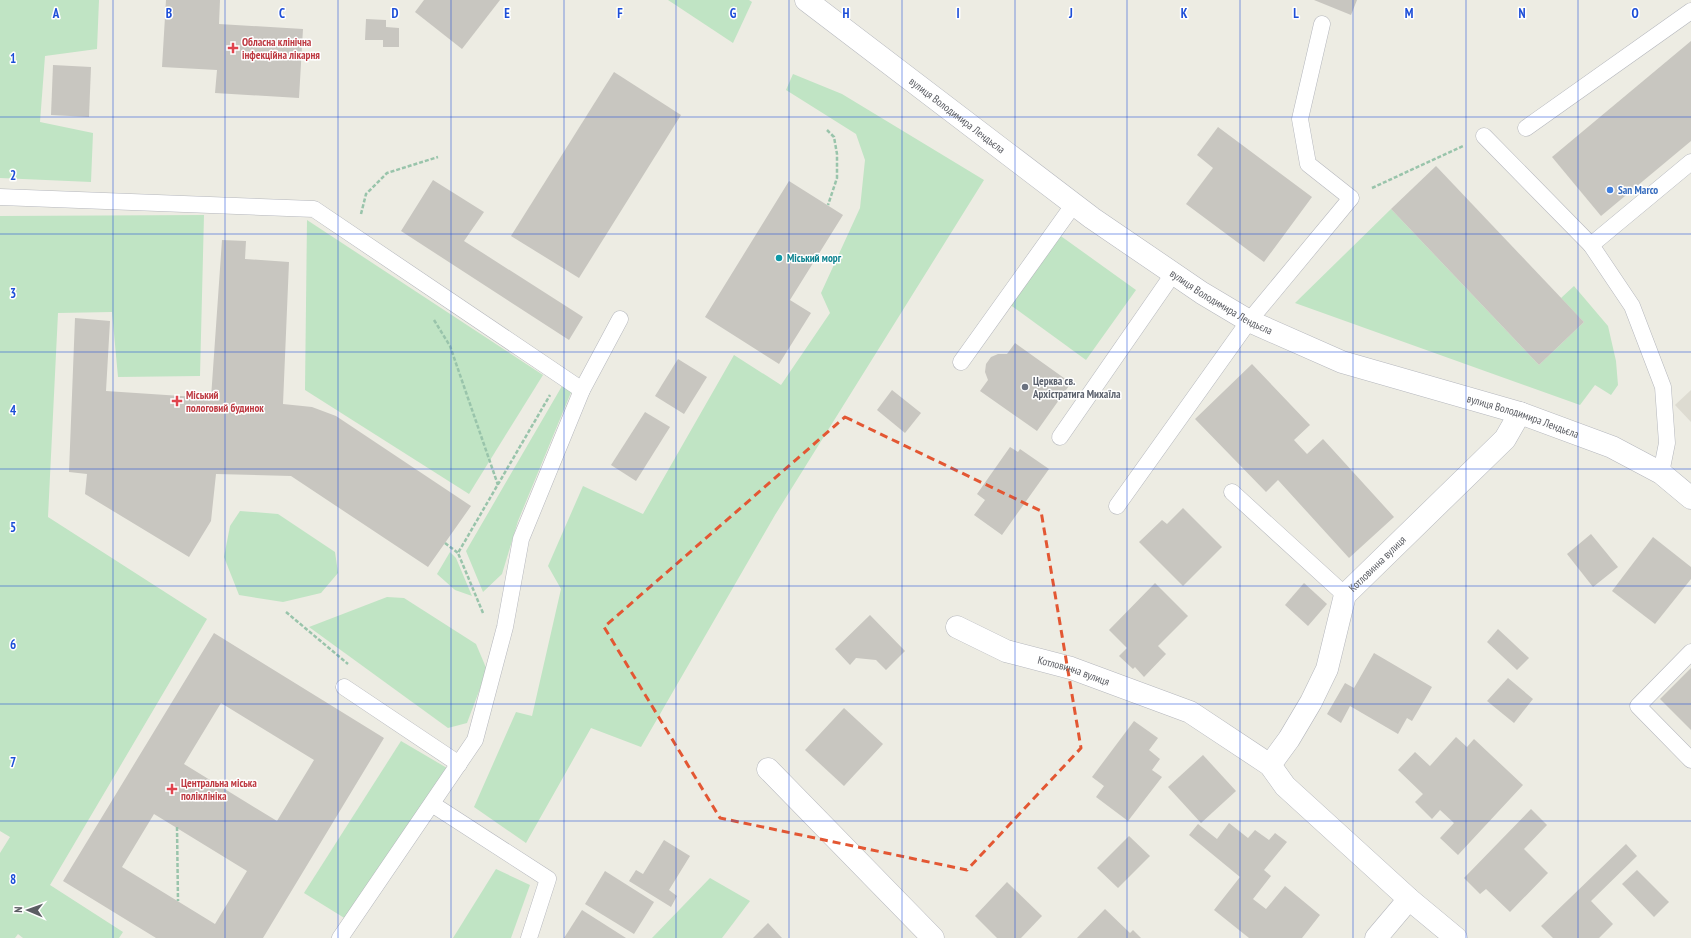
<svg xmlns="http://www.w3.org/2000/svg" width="1691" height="938" font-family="'PT Sans Narrow',sans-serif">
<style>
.education{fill:#dddbd1}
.green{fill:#c0e4c4}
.building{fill:#c8c6c0;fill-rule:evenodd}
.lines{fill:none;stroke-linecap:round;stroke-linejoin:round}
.service-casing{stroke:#b5b7bd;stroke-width:17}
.minor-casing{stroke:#b5b7bd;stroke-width:23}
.tertiary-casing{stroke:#b5b7bd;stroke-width:23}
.path{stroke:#99c4ab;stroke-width:2.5;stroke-dasharray:4 2;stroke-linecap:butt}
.service{stroke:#fff;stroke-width:16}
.minor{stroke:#fff;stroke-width:22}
.tertiary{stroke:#fff;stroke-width:22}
.marked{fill:none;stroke:#e35733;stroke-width:3;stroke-dasharray:8 5;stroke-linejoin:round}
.grid{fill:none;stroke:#1d4ed8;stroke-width:1;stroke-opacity:0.55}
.health-dot{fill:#e0444e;stroke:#fff;stroke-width:1.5}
.shop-dot{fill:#3f7fe0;stroke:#fff;stroke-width:1.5}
.culture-dot{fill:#0f9aa8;stroke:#fff;stroke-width:1.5}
.worship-dot{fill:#6b7280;stroke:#fff;stroke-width:1.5}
.labels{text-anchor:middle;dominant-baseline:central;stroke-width:3;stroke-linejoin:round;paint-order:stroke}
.health-label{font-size:11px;font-weight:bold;fill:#be3a42;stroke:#fff;text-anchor:start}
.street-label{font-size:11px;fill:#5b5d63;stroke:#fff}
.shop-label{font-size:11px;font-weight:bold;fill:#366cbe;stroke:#fff;text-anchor:start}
.culture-label{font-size:11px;font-weight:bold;fill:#0d838f;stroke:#fff;text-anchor:start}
.worship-label{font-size:11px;font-weight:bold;fill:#5b616d;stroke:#fff;text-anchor:start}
.grid-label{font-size:13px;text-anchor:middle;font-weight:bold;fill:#1d4ed8;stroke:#fff;stroke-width:3;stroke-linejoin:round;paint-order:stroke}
</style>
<rect width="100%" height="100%" fill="#edece3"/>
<path class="education" d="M1691 390V422L1675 405Z"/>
<g class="green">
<path d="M0 0H99L97 49 45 56 40 122 93 133 91 182 0 178Z"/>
<path d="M668 0H749L752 2 733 43Z"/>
<path d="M793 74 842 94 984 180 775 515 641 747 591 728 526 843 474 807 516 712 532 716 561 589 548 566 583 486 643 514 734 355 781 385 830 313 821 293 860 208 865 160 856 134 786 90Z"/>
<path d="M1391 209 1539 365 1584 322 1561 298 1574 286 1608 326 1616 361 1618 385 1611 395 1595 385 1580 405 1295 303Z"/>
<path d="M204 215 200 376 118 377 112 312 58 313 48 517 207 619 50 885 123 932 119 938H23L18 934 15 938H0V853L10 837 0 831V216Z"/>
<path d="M307 220 543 375 469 494 305 390Z"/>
<path d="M1058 234 1136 290 1086 360 1009 304Z"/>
<path d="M562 386 572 390 518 521 502 574 483 592 466 551Z"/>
<path d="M240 511 278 514 335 552 338 573 321 593 283 602 239 595 224 557 230 526Z"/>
<path d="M450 552 456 558 472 596 455 590 437 574Z"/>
<path d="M387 597 404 598 476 644 487 670 467 723 448 728 309 627Z"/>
<path d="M401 741 447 768 346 919 304 893Z"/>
<path d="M496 869 530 885 511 938H453Z"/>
<path d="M710 878 750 901 722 938H652Z"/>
</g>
<g class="building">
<path d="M166 0H220L219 24 303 29 299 98 215 93 217 70 162 67Z"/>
<path d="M424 0H500L462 49 415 12Z"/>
<path d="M1314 0H1357L1351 15Z"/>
<path d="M366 19 386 20V27L399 28V47H383V40H365Z"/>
<path d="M1691 41V141L1601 216 1552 157Z"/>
<path d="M53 65 91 67 89 117 51 115Z"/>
<path d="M614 72 681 115 579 278 511 236Z"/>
<path d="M1218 127 1312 197 1264 262 1186 204 1213 168 1197 155Z"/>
<path d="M1436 166 1584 322 1539 365 1391 209Z"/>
<path d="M433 180 484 212 464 241 583 317 569 340 401 231Z"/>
<path d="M789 181 843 215 790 300 811 313 779 364 705 317Z"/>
<path d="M222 240 246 241 245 259 289 262 283 404 312 407 336 416 471 506 428 567 291 476 216 474 211 521 189 557 85 494 87 474 69 472 75 318 110 321 106 391 211 398Z"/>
<path d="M1015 343 1071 383 1037 431 980 391 988 380 985 372 986 364 991 357 998 354H1007Z"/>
<path d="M678 359 707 377 684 414 655 396Z"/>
<path d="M1252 364 1310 425 1294 440 1307 454 1323 439 1394 517 1349 558 1278 480 1266 492 1195 419Z"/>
<path d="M892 390 921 413 905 433 877 410Z"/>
<path d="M645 412 670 427 636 481 611 465Z"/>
<path d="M1010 447 1018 452 1020 449 1049 469 1002 535 974 515 985 500 977 494Z"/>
<path d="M1183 508 1222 547 1183 586 1139 542 1162 520 1167 524Z"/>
<path d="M1591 534 1618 567 1593 587 1567 554Z"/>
<path d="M1653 537 1691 567V579L1655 624 1612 591Z"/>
<path d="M1155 583 1188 616 1158 646 1166 654 1144 677 1135 667 1133 669 1119 656 1127 648 1109 630Z"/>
<path d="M1304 583 1327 604 1308 626 1285 605Z"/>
<path d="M870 615 905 651 886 670 876 660 856 658 850 665 835 649Z"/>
<path d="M1498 629 1529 658 1517 670 1487 642Z"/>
<path d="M214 633 384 738 263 938H156L63 881ZM221 703 314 760 277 821 184 764ZM154 814 247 871 215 924 122 867Z"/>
<path d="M1374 653 1432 687 1412 721 1407 718 1398 734 1350 706 1341 723 1327 714 1345 683 1354 688Z"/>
<path d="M1691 668V730L1660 699Z"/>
<path d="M1508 678 1533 699 1514 723 1487 701Z"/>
<path d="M844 708 883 744 844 786 805 750Z"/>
<path d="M1134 721 1158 738 1149 750 1160 759 1152 770 1162 777 1128 821 1096 797 1104 786 1092 777Z"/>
<path d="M1456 737 1467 747 1474 739 1523 785 1458 855 1440 838 1454 823 1440 810 1432 819 1415 802 1423 794 1398 770 1415 752 1430 766Z"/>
<path d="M1203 755 1236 791 1201 823 1168 787Z"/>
<path d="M1531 809 1547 825 1524 849 1548 873 1510 912 1486 889 1480 894 1464 878Z"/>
<path d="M1229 823 1248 838 1255 830 1269 840 1275 833 1287 842 1264 870 1271 876 1253 899 1266 909 1285 886 1320 915 1302 938H1249L1214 910 1240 877 1189 835 1198 824 1217 839Z"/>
<path d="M1129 836 1150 856 1118 888 1097 868Z"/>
<path d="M664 840 690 856 669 890 677 896 671 907 629 881 636 870 643 874Z"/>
<path d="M1626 844 1637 856 1591 901 1613 924 1599 938H1553L1541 926Z"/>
<path d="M1637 870 1669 902 1654 917 1622 884Z"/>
<path d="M605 871 654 902 634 934 585 904Z"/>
<path d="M1007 882 1042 916 1021 938H997L975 916Z"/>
<path d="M1105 909 1130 933 1133 930 1141 938H1077Z"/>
<path d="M582 910 626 938H564Z"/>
<path d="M768 923 782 938H753Z"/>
</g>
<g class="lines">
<defs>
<g id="service">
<path d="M1526 128 1691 11"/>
<path d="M1484 136 1591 245 1632 306 1663 387 1667 443 1661 473"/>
<path d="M0 197 314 209 582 390"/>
<path d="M1591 245 1691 162"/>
<path d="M961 362 1074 204"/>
<path d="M1060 437 1173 274"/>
<path d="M1232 492 1345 595"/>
<path d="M1117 506 1249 321 1351 198 1308 164 1300 119 1322 24"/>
<path d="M1691 652 1638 706 1691 760"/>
<path d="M344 687 459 764"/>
<path d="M432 804 548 879 529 938"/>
<path d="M340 938 475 740 505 627 521 539 582 390 620 319"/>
</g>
<g id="minor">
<path id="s1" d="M957 627 1006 651 1071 668 1190 712 1270 765 1285 786 1409 899 1456 938"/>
<path id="s2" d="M1270 765 1289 739 1311 702 1327 669 1345 595 1505 439 1520 413"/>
<path d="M768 769 933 938"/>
<path d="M1376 938 1409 899"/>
</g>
<g id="tertiary">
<path id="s3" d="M806 0 1092 218 1202 293 1249 321 1342 362 1520 413 1612 447 1661 473 1691 498"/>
</g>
</defs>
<use href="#service" class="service-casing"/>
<use href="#minor" class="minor-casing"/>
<use href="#tertiary" class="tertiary-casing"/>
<g class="path">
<path d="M827 130 834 137 837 154V178L828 205"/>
<path d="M1372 188 1463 146"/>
<path d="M361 214 366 194 387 173 438 157"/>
<path d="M434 320 450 346 498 485"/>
<path d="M445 543 458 553"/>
<path d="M286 612 348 664"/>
<path d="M483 613 458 553 550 395"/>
<path d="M177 827 178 901"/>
</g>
<use href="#service" class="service"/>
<use href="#minor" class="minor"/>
<use href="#tertiary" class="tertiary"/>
</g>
<path class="marked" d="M845 417 1041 511 1081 748 967 870 720 818 604 627Z"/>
<path class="grid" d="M113 0V938M225 0V938M338 0V938M451 0V938M564 0V938M676 0V938M789 0V938M902 0V938M1015 0V938M1127 0V938M1240 0V938M1353 0V938M1466 0V938M1578 0V938M0 117H1691M0 234H1691M0 352H1691M0 469H1691M0 586H1691M0 704H1691M0 821H1691"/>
<g class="health-dot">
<path d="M231 42h4v4h4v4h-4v4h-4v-4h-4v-4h4z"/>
<path d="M175 395h4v4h4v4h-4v4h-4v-4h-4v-4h4z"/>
<path d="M170 783h4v4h4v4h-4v4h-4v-4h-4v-4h4z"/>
</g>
<circle class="shop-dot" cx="1610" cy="190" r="4"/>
<circle class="culture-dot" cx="779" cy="258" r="4"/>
<circle class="worship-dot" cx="1025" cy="387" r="4"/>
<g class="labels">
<g class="health-label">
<text x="242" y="42">Обласна клінічна<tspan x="242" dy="13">інфекційна лікарня</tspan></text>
<text x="186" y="395">Міський<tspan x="186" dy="13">пологовий будинок</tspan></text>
<text x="181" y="783">Центральна міська<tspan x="181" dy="13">поліклініка</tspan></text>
</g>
<g class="street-label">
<text stroke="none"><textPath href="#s3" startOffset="190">вулиця Володимира Лендьєла</textPath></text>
<text stroke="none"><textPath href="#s3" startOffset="514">вулиця Володимира Лендьєла</textPath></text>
<text stroke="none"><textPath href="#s3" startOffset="838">вулиця Володимира Лендьєла</textPath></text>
<text stroke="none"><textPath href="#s2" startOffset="233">Котловинна вулиця</textPath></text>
<text stroke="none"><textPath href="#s1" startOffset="125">Котловинна вулиця</textPath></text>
</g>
<g class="shop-label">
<text x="1618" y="190">San Marco</text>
</g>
<g class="culture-label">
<text x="787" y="258">Міський морг</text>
</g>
<g class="worship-label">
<text x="1033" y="381">Церква св.<tspan x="1033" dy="13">Архістратига Михаїла</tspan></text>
</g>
</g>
<g class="grid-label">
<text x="56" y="18">A</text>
<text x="169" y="18">B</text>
<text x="282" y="18">C</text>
<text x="395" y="18">D</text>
<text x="507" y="18">E</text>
<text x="620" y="18">F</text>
<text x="733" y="18">G</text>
<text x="846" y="18">H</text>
<text x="958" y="18">I</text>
<text x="1071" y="18">J</text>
<text x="1184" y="18">K</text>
<text x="1296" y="18">L</text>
<text x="1409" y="18">M</text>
<text x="1522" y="18">N</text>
<text x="1635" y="18">O</text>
<text x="13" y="63">1</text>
<text x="13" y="180">2</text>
<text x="13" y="298">3</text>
<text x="13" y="415">4</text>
<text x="13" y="532">5</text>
<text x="13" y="649">6</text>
<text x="13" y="767">7</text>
<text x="13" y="884">8</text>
</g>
<g transform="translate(28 910) rotate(272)" stroke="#ffffff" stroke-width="3" paint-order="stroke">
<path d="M0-3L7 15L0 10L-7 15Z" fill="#5b5d63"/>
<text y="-6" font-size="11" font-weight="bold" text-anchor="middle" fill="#5b5d63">N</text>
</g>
</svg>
